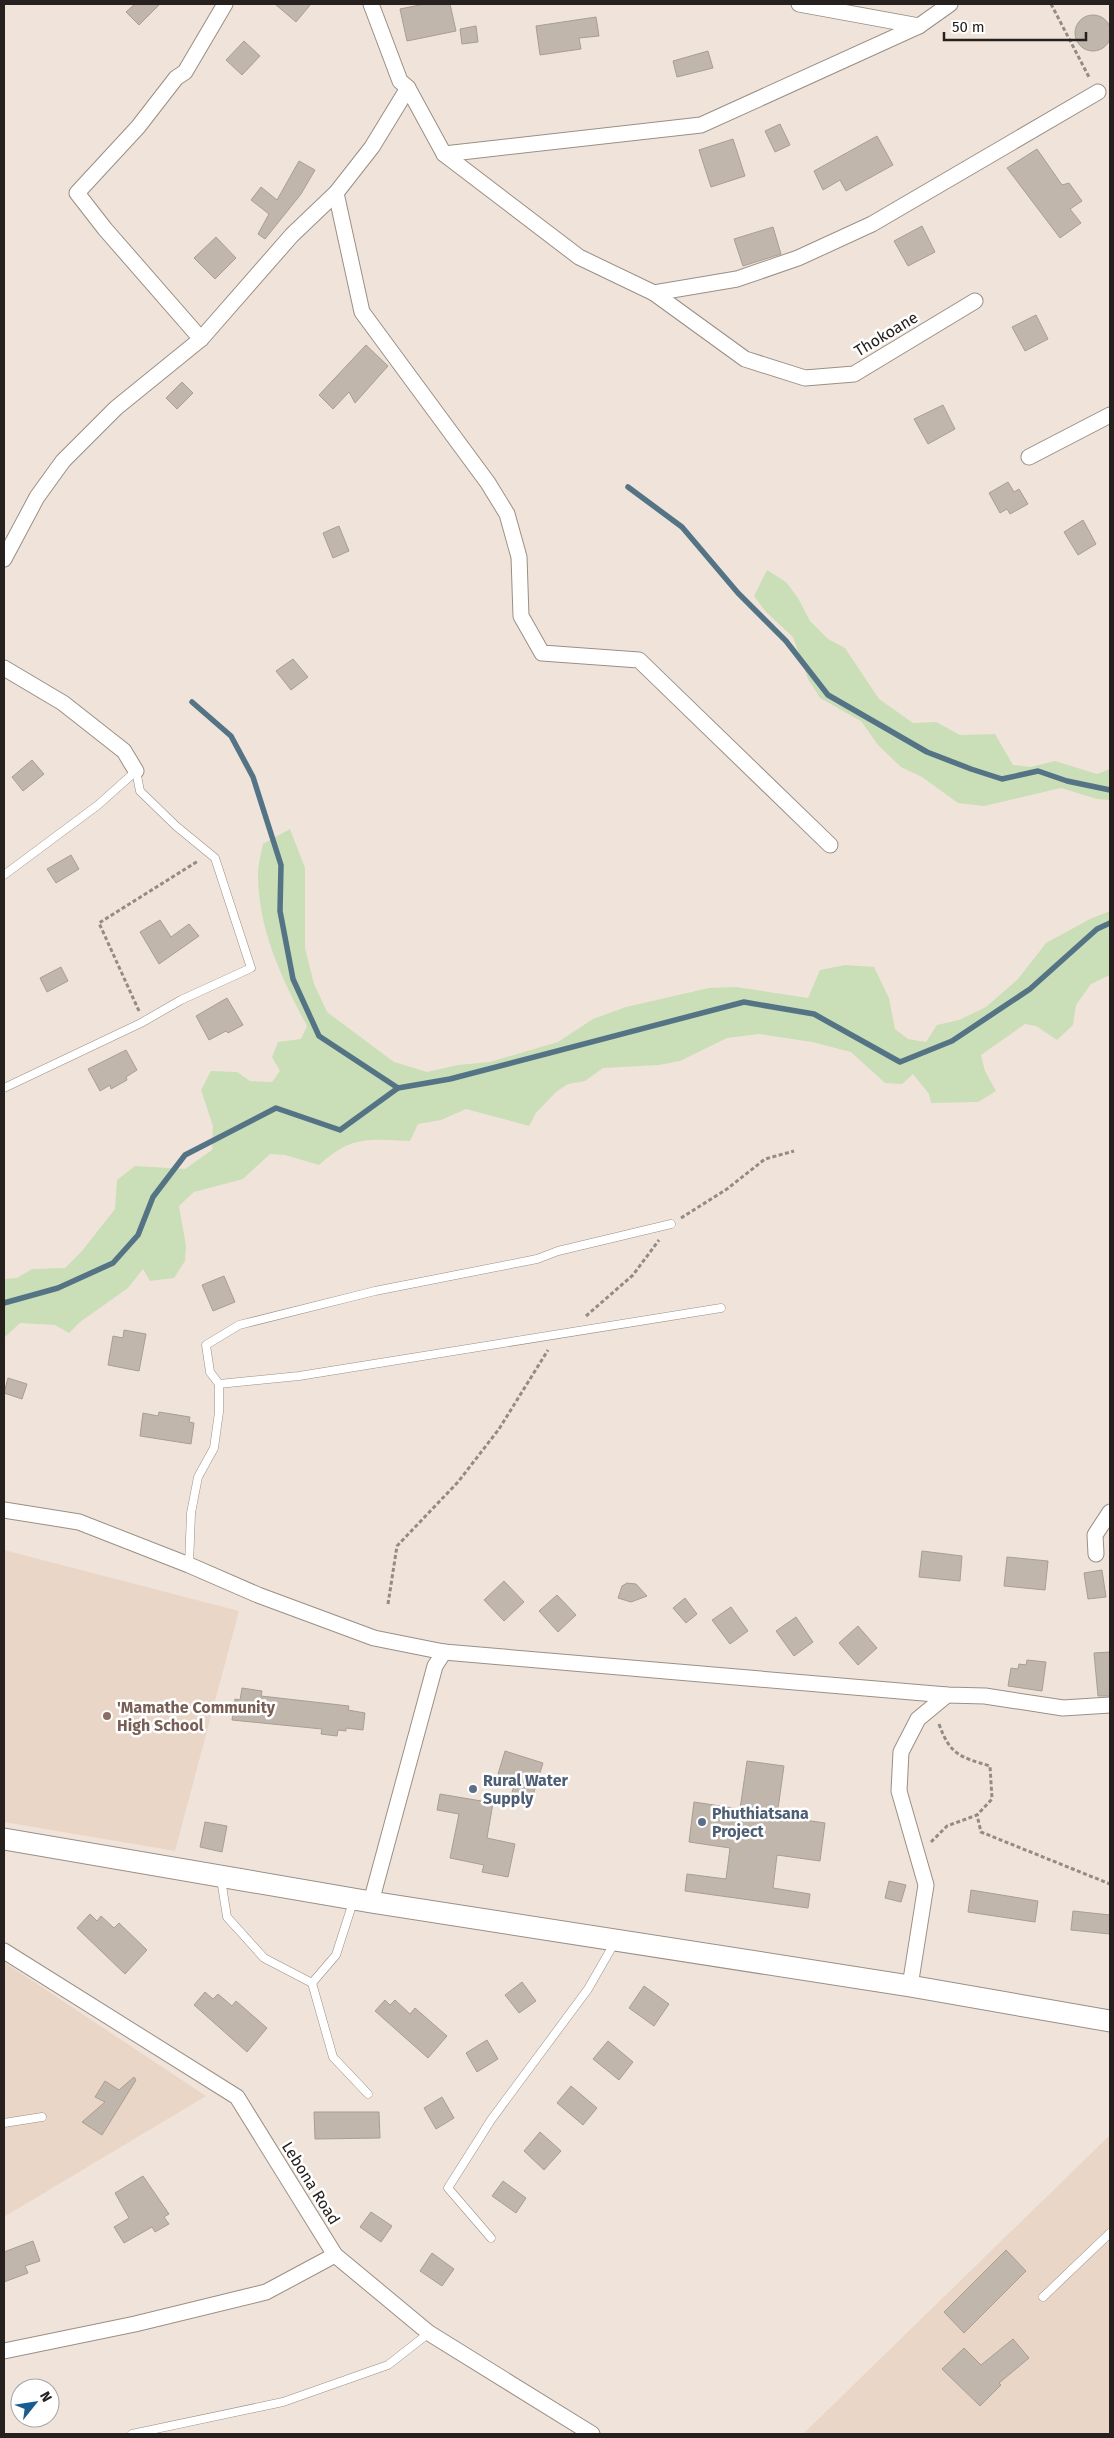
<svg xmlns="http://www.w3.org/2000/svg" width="1114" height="2438" font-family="'Fira Sans',sans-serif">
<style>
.built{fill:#e9d6c7}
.green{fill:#cadeb7}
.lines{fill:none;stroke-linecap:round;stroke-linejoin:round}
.stream{stroke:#547486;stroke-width:5.5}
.building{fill:#c1b6ac;stroke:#a99e94}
.service-casing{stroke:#9a8f85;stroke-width:9}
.minor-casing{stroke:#9a8f85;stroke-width:17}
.secondary-casing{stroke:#9a8f85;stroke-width:23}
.path{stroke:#938b84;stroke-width:3;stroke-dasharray:4 2.5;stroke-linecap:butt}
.service{stroke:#fff;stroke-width:8}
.minor{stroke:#fff;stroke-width:15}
.secondary{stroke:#fff;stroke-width:21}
.education-dot{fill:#8d6e63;stroke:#fff;stroke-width:2}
.service-dot{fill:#5c6f8a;stroke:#fff;stroke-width:2}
.labels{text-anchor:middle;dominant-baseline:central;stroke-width:5;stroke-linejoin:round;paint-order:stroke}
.street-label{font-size:16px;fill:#26211e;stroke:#fff}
.education-label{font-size:16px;font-weight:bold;fill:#785e54;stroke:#fff;text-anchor:start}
.service-label{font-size:16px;font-weight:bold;fill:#4e5e75;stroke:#fff;text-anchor:start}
</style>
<rect width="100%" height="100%" fill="#f0e4da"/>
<g class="built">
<path d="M4 1550 239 1611 175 1851 4 1822Z"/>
<path d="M4 1962 206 2096 4 2217Z"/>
<path d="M1110 2135V2434H803Z"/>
</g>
<g class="green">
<path d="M767 570 786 582 798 598 810 621 828 639 845 648 879 699 913 723 936 722 960 735 995 734 1013 765 1031 767 1055 761 1097 774 1110 769V800L1097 799 1061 788 984 806 958 803 922 777 901 767 878 745 861 721 820 698 808 679 793 637 766 612 754 596Z"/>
<path d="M290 829 305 868V948L314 984 327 1012 394 1062 427 1072 458 1065 490 1062 558 1042 593 1019 626 1007 709 988 736 987 808 998 820 970 845 965 874 967 889 998 895 1029 908 1039 926 1042 937 1025 959 1020 986 1007 1018 979 1046 943 1090 919 1110 911V975L1091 984 1076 1005 1073 1025 1057 1040 1036 1026 1025 1024 981 1055 985 1071 996 1091 978 1102 931 1103 929 1094 913 1074 902 1084 885 1083 851 1052 812 1042 759 1034 727 1038 680 1061 659 1065 603 1068 585 1081 568 1084 556 1092 536 1113 529 1126 466 1109 441 1120 418 1124 410 1141C368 1139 352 1135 319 1165L285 1155 270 1154 243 1179 194 1192 179 1206 186 1246 185 1261 174 1278 150 1281 143 1269 128 1288 80 1322 69 1333 55 1325 20 1323 4 1338V1279L17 1278 32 1269 65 1268 82 1251 115 1209 117 1180 135 1166 185 1169 212 1150 213 1126 201 1090 211 1071 237 1072 250 1081 272 1082 280 1071 272 1057 278 1042 301 1039 307 1026C282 979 258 929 258 874 258 864 261 854 263 844Z"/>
</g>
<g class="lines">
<g class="stream">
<path d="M628 487 682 527 738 593 786 641 828 695 927 752 971 769 1002 779 1038 771 1067 781 1110 790"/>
<path d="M192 702 231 736 253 777 281 865 280 911 293 979 319 1036 398 1088"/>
<path d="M4 1303 58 1288 113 1263 138 1235 153 1197 185 1155 276 1108 340 1130 398 1088 450 1079 744 1002 814 1014 900 1062 952 1041 1030 989 1097 929 1110 923"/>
</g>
</g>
<g class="building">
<path d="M135 4H160L139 25 126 12Z"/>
<path d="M275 4H311L296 22Z"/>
<path d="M425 4H450L456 31 407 41 400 9Z"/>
<circle cx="1093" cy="33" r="18"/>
<path d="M596 17 599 36 579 38 581 49 540 55 536 26Z"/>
<path d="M476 26 478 42 462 44 460 29Z"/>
<path d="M244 41 260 56 242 75 226 60Z"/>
<path d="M708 51 713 68 677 77 673 61Z"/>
<path d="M780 124 790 145 775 152 765 131Z"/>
<path d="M877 136 893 165 846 191 840 180 823 190 814 171Z"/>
<path d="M733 139 745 176 711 187 699 150Z"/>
<path d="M1037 149 1062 185 1069 183 1082 201 1070 209 1081 223 1060 238 1007 168Z"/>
<path d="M299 161 315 170 301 194 265 239 258 234 269 214 251 200 261 187 277 200Z"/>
<path d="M922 226 935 252 908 266 894 241Z"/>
<path d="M773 227 781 254 743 266 734 239Z"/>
<path d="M216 237 236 258 215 279 194 258Z"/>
<path d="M1036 315 1048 339 1025 351 1012 327Z"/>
<path d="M366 345 388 366 355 403 349 392 333 409 319 395Z"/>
<path d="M182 382 193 393 177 409 166 398Z"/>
<path d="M943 405 955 429 928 444 914 419Z"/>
<path d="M1008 482 1014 492 1019 489 1028 504 1010 514 1007 509 1000 513 989 493Z"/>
<path d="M1083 520 1096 544 1078 555 1064 532Z"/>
<path d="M339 526 349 551 333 558 323 533Z"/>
<path d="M293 659 308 677 291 690 276 671Z"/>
<path d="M32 760 44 774 23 791 12 777Z"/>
<path d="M71 855 79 869 56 883 47 869Z"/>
<path d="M160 920 171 937 189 924 199 936 159 964 140 932Z"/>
<path d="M61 967 68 981 47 992 40 978Z"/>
<path d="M227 998 243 1025 228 1033 226 1031 209 1040 196 1016Z"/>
<path d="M126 1050 137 1070 126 1077 127 1080 111 1089 110 1085 100 1091 88 1069Z"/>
<path d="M224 1276 235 1302 213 1311 202 1285Z"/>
<path d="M124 1330 146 1334 139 1371 108 1365 113 1336 123 1338Z"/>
<path d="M8 1378 27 1384 22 1399 4 1393Z"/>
<path d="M159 1412 190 1417 189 1422 194 1423 191 1444 140 1436 143 1413 158 1416Z"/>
<path d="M922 1551 962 1556 960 1581 919 1577Z"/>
<path d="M1007 1557 1048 1561 1045 1590 1004 1586Z"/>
<path d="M1102 1570 1106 1597 1088 1599 1084 1573Z"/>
<path d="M504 1581 524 1602 504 1621 484 1600Z"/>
<path d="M627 1583 636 1584 647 1596 631 1602 618 1598 622 1586Z"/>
<path d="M557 1595 576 1615 558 1632 539 1611Z"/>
<path d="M685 1598 697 1614 686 1623 673 1608Z"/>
<path d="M731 1607 748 1631 730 1644 712 1620Z"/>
<path d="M796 1617 813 1642 794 1656 776 1631Z"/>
<path d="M858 1626 877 1648 858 1665 839 1643Z"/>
<path d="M1110 1652V1696H1098L1094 1653Z"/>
<path d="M1027 1660 1046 1662 1042 1691 1008 1686 1011 1668 1018 1669 1019 1664 1026 1665Z"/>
<path d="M242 1688 262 1691 261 1696 349 1706 348 1710 365 1713 363 1730 346 1728V1731L338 1730 337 1736 321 1734 322 1729 232 1720 235 1699 240 1700Z"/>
<path d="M505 1751 543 1763 530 1805 510 1799 516 1779 498 1774Z"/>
<path d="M747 1761 784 1766 777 1816 825 1823 820 1861 777 1855 773 1888 810 1894 808 1908 685 1891 687 1874 726 1879 730 1848 689 1842 694 1802 740 1809Z"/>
<path d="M440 1794 493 1803 487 1838 515 1844 508 1877 482 1872 484 1865 450 1858 459 1814 437 1810Z"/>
<path d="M205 1822 227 1826 222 1852 200 1847Z"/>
<path d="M889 1881 906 1885 901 1902 885 1898Z"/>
<path d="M971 1890 1038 1901 1035 1922 968 1912Z"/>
<path d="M1073 1911 1110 1915V1934L1071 1930Z"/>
<path d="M90 1914 97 1921 101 1916 114 1928 119 1923 147 1950 125 1974 77 1928Z"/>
<path d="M522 1982 536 2001 519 2013 505 1995Z"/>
<path d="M644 1986 669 2004 654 2026 629 2008Z"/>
<path d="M205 1992 213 1999 218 1994 232 2006 236 2001 267 2028 247 2052 194 2005Z"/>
<path d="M385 2000 390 2005 395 2000 410 2014 415 2008 447 2036 428 2058 375 2011Z"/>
<path d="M487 2040 498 2059 477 2072 466 2053Z"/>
<path d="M608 2041 633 2062 619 2080 593 2059Z"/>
<path d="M134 2077 136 2080 102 2135 82 2122 105 2102 95 2097 105 2081 119 2090Z"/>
<path d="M571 2086 597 2108 583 2125 557 2103Z"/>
<path d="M442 2097 454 2118 436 2129 424 2108Z"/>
<path d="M314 2112H379L380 2138 315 2139Z"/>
<path d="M540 2132 561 2151 544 2170 524 2151Z"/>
<path d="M143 2176 169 2214 164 2217 169 2224 155 2232 152 2227 124 2243 114 2227 129 2218 115 2193Z"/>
<path d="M503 2181 526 2198 516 2213 492 2196Z"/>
<path d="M371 2212 392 2226 381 2242 360 2227Z"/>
<path d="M33 2241 40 2261 25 2266 28 2273 4 2282V2252Z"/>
<path d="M1006 2250 1026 2271 964 2333 944 2312Z"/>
<path d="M432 2253 454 2269 442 2286 420 2271Z"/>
<path d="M1013 2339 1029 2358 999 2383 1001 2385 980 2406 942 2369 964 2348 981 2365Z"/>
</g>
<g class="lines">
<defs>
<g id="service">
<path d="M4 875 98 805 136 771"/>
<path d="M4 1088 141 1023 181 1000 251 968 215 858 176 826 140 791 136 771"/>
<path d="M219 1384 299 1376 721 1308"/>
<path d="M189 1565 191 1513 198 1477 214 1448 219 1412V1384L210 1372 206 1345 239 1325 375 1291 537 1259 558 1251 671 1224"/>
<path d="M221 1879 227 1917 264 1958 312 1983 336 1955 354 1899"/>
<path d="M312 1983 333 2057 368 2094"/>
<path d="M4 2123 42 2117"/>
<path d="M491 2238 448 2188 491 2120 588 1989 615 1942"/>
<path d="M1043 2297 1110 2233"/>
<path d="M132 2434 283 2402 388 2365 429 2333"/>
</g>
<g id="minor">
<path d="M371 4 400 81 408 88 444 154 579 257 654 293 737 279 798 258 872 224 1098 92"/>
<path d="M799 4 919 26 950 4"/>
<path d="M444 154 701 125 919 26"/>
<path d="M336 193 362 312 488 483 507 514 519 557 521 616 542 653 639 660 830 845"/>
<path d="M654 293 745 359 805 378 854 374 975 301"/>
<path d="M201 339 105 229 77 193 138 127 176 78 185 72 225 4"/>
<path d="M1029 457 1110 415"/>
<path d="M4 559 37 497 63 461 116 408 201 339 292 235 336 193 372 147 408 88"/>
<path d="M4 668 63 703 124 751 136 771"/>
<path d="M4 1510 79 1522 189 1565 258 1595 374 1638 444 1652 947 1695 985 1696 1063 1708 1110 1705"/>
<path d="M1096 1554 1095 1535 1110 1512"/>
<path d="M371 1902 435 1666 444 1652"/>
<path d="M4 1951 237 2097 335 2255 429 2333 592 2434"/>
<path d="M910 1986 926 1885 899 1791 901 1752 918 1719 947 1695"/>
<path d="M4 2351 135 2324 266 2292 335 2255"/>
</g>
<path id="secondary" d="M4 1839 371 1902 910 1986 1110 2021"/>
</defs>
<use href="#service" class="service-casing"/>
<use href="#minor" class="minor-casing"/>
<use href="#secondary" class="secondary-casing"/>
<g class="path">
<path d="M1051 4 1090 79"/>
<path d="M139 1011 99 923 198 861"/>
<path d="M681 1218 727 1189 765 1159 794 1151"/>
<path d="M586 1316 633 1275 659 1240"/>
<path d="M388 1604 397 1546 458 1482 499 1429 548 1350"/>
<path d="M939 1724C950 1755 960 1757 990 1766L992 1799 977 1815"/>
<path d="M931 1842 947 1826 977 1815 981 1832 1110 1884"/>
</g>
<use href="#service" class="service"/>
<use href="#minor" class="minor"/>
<use href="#secondary" class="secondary"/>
</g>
<circle class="education-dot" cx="107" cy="1716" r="5"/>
<g class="service-dot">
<circle cx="473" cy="1789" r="5"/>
<circle cx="702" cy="1822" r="5"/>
</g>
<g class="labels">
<g class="street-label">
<text transform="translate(886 334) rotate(-31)">Thokoane</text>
<text transform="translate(311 2183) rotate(58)">Lebona Road</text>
</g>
<g class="education-label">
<text x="117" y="1707">'Mamathe Community<tspan x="117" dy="18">High School</tspan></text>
</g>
<g class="service-label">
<text x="483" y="1780">Rural Water<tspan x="483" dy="18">Supply</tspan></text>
<text x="712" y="1813">Phuthiatsana<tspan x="712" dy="18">Project</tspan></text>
</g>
</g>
<rect width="1114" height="2438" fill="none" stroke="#26211e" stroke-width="10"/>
<g transform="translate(35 2403) rotate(60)"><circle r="24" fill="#ffffff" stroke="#a8a6a5"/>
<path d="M0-4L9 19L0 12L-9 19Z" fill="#1a5b90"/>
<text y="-8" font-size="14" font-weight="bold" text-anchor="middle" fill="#26211e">N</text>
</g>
<path d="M944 32v8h142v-8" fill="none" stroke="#26211e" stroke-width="2.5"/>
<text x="952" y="32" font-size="15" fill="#26211e" stroke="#ffffff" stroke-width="4" paint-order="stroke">50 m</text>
</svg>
